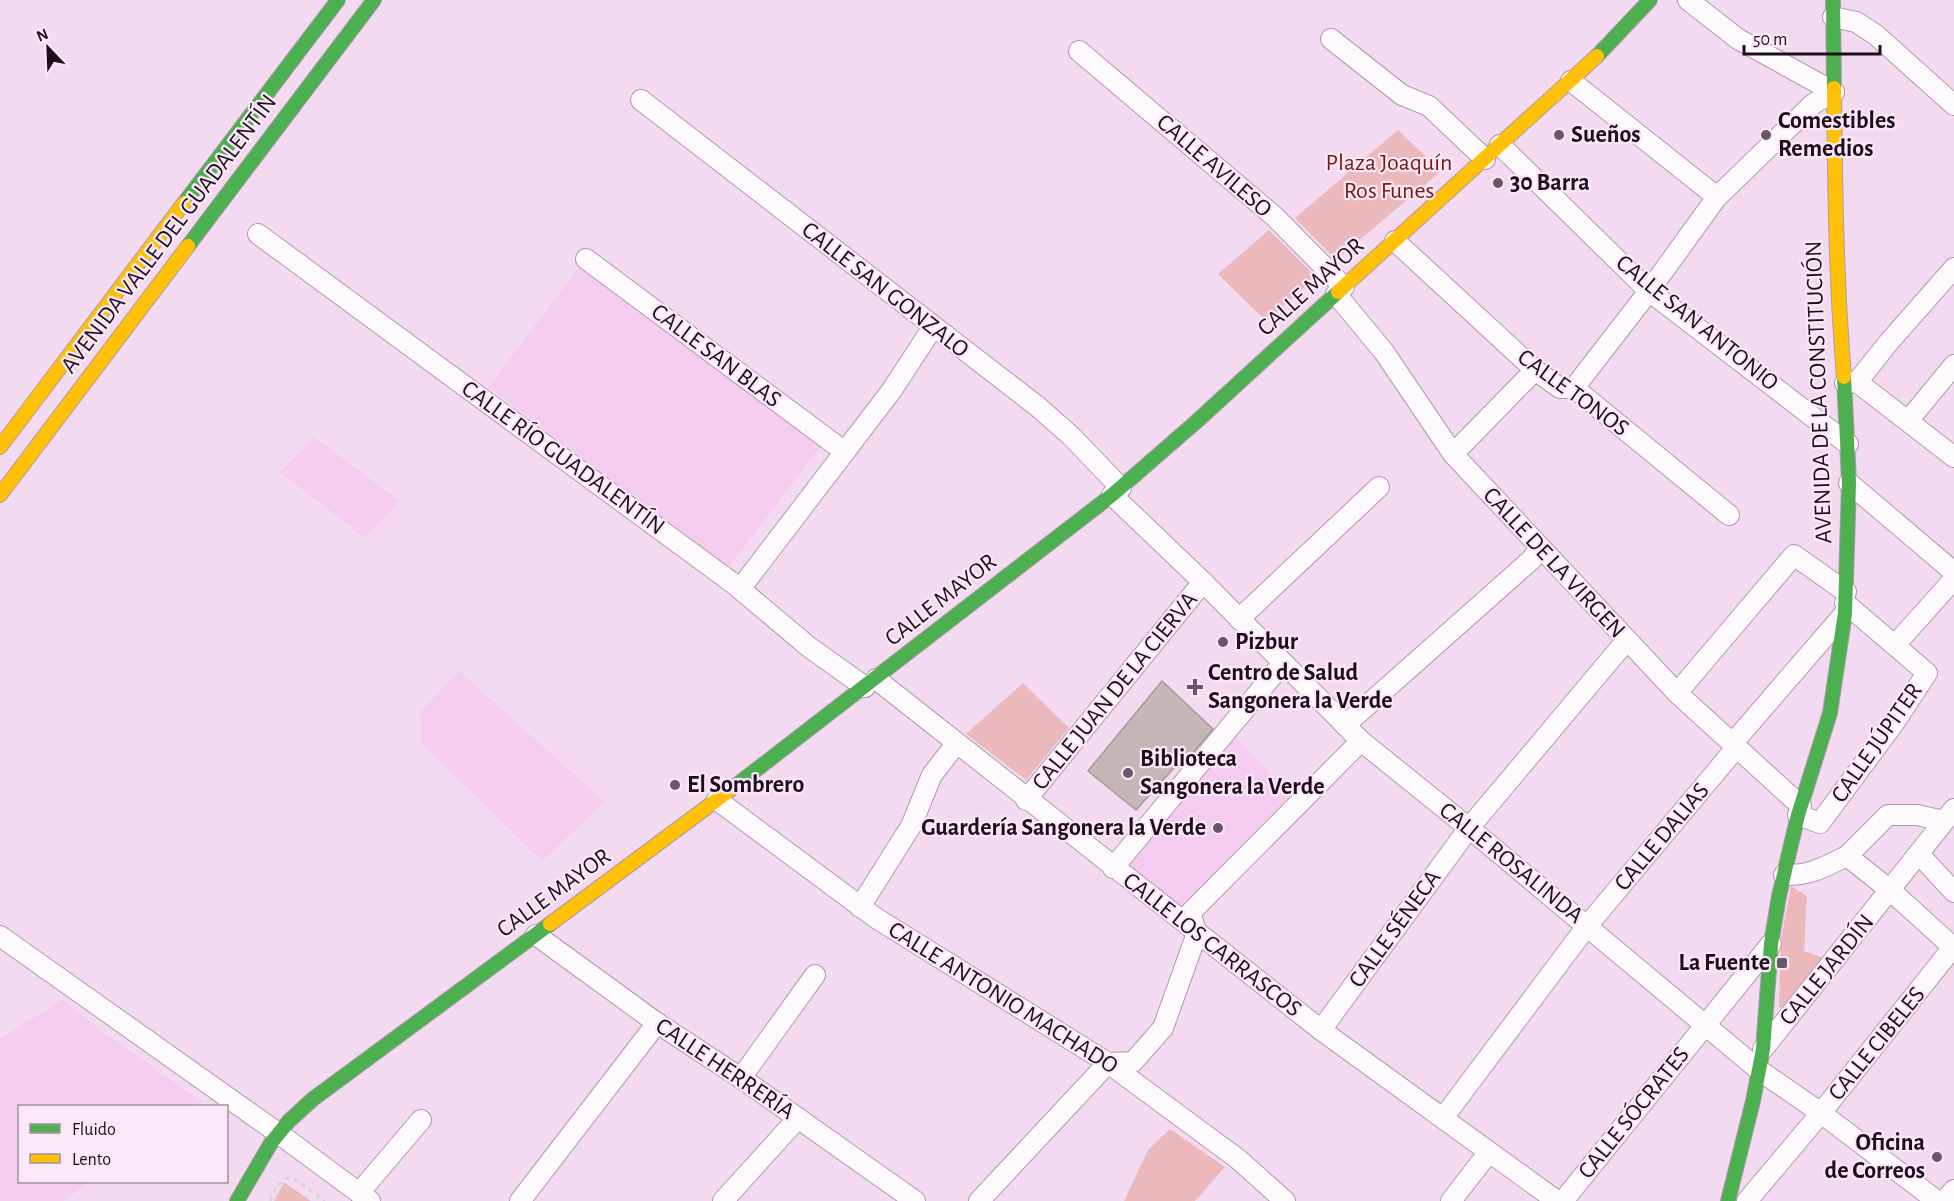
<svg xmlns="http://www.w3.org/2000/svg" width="1954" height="1201" font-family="'Alegreya Sans',sans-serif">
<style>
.built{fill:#f4ccf0}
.green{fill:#ebb8bc}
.building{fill:#c6b7b7;stroke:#a89898;stroke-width:1.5}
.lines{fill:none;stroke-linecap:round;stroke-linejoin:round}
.street-casing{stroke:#af9bac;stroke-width:22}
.fast-casing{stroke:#af9bac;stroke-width:16}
.slow-casing{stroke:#af9bac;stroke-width:16}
.path{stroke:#d9d1d8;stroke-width:3;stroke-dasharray:4.5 4.5;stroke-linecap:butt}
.street{stroke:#fdf9fd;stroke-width:20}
.fast{stroke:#4caf50;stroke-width:14}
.slow{stroke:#ffc107;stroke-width:14}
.poi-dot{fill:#6a5668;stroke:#fae7f8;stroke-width:2}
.labels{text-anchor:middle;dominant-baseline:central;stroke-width:4.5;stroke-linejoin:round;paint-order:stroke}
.poi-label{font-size:24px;font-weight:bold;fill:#1f0f1e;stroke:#fae7f8;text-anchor:start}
.park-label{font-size:24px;fill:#781910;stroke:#fae7f8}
.street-label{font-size:24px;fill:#1f0f1e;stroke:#fae7f8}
</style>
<rect width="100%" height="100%" fill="#f4daf1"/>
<g class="built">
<path d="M581 265 821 446 728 568 488 387Z"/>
<path d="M314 437 400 501 365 538 280 472Z"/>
<path d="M459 671 605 802 542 861 422 744 420 712Z"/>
<path d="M1228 730 1292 795 1182 908 1113 868Z"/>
<path d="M63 999 94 1025 202 1102 196 1106H20V1182H90L63 1201H0V1039Z"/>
</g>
<g class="green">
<path d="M1398 130 1441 171 1336 260 1295 218Z"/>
<path d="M1269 230 1316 277 1266 321 1218 274Z"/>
<path d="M1023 683 1069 728 1026 780 966 734Z"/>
<path d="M1791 886 1807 896 1804 951 1824 958 1782 1009 1779 1006 1781 939Z"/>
<path d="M1170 1129 1225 1167 1195 1201H1124L1148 1150Z"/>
<path d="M284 1182 311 1201H274Z"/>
</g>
<path class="building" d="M1162 681 1213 729 1185 762 1182 759 1136 810 1088 771Z"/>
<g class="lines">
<defs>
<g id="street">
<path d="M1688 0 1738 39 1834 92"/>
<path d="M1833 17 1856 22 1876 35 1954 105"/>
<path d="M1331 39 1402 95 1429 106 1485 159"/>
<path d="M1079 51 1274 216 1344 287"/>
<path d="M1571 81 1717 197"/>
<path d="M641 100 1037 406 1071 436 1121 488"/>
<path d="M1500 145 1649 291 1848 444"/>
<path d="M258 234 734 584 809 647 865 687"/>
<path d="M1395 241 1535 370 1560 388H1574L1729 515"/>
<path d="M586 259 845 452"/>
<path d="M1336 294 1384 352 1453 454 1677 693 1801 806"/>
<path d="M1857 382 1889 342 1954 268"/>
<path d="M1845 383 1857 382 1954 457"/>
<path d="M1574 388 1649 291 1717 197 1813 104 1834 92"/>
<path d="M1908 421 1954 365"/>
<path d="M1453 454 1535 370"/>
<path d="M1849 483 1954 572"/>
<path d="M1112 495 1203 582 1361 741 1469 828 1759 1070 1821 1113 1937 1201"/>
<path d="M740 589 892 390 933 327"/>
<path d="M1239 619 1379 487"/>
<path d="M1895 645 1954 579"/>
<path d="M876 679 1321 1030 1557 1201"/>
<path d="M1677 693 1794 555 1846 592"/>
<path d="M1345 725 1531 560 1540 548"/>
<path d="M1732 744 1845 613"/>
<path d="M717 800 876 918 1108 1063 1238 1159 1285 1201"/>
<path d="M1026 800 1203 582"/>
<path d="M1798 815 1820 823 1894 723 1927 673 1845 603"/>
<path d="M1919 854 1954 892"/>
<path d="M1847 856 1888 815H1917L1944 821"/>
<path d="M1113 868 1283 663"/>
<path d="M1784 875C1810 876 1824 867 1847 856L1890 890 1954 948"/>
<path d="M860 907 911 826 932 775 956 744"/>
<path d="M536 935 657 1023 741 1078 915 1201"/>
<path d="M0 936 278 1133 370 1201"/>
<path d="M1321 1030 1469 828 1626 641"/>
<path d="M1763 1049 1954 809"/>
<path d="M741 1078 815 975"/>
<path d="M1443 1118 1587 926 1736 748"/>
<path d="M359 1193 421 1120"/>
<path d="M520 1201 657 1023"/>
<path d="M723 1201 798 1118"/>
<path d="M979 1201 1108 1063 1133 1062 1163 1028 1197 933 1190 913 1361 741"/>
<path d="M1451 1201 1489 1152"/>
<path d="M1563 1201 1771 944"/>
<path d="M1747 1201 1821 1113 1954 946"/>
<path d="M1944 1201 1954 1190"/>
</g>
<g id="fast">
<path d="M1833 0 1834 88"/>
<path d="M1597 56 1650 0"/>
<path d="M184 203 338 0"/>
<path d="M188 246 374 0"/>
<path d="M730 790 1112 495 1196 422 1338 292"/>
<path d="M237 1201 271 1143 289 1121 313 1099 550 924"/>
<path d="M1728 1201 1753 1101 1763 1049 1771 944 1779 896 1798 815 1830 713 1845 613 1849 483 1844 377"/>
</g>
<g id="slow">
<path d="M1834 88C1835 185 1836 281 1844 377"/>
<path d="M1338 292 1597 56"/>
<path d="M0 447 184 203"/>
<path d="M0 495 188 246"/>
<path d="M550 924 730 790"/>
</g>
</defs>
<use href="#street" class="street-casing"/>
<use href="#fast" class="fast-casing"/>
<use href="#slow" class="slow-casing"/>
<path class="path" d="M270 1201 277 1186 288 1178 296 1180 325 1201"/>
<use href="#street" class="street"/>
<use href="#fast" class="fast"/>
<use href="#slow" class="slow"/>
</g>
<g class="poi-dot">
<circle cx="1559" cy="135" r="6"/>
<circle cx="1766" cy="135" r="6"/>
<circle cx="1498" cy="183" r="6"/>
<circle cx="1223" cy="642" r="6"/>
<path d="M1192 678h6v6h6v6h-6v6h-6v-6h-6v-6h6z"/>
<circle cx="1128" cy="773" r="6"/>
<circle cx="675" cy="785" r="6"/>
<circle cx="1218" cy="828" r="6"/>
<rect x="1776" y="957" width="12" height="12" rx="3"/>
<circle cx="1937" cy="1157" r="6"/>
</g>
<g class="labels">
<g class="poi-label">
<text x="1778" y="121">Comestibles<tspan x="1778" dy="28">Remedios</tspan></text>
<text x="1571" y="135">Sueños</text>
<text x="1510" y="183">30 Barra</text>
<text x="1235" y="642">Pizbur</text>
<text x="1208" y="673">Centro de Salud<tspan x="1208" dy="28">Sangonera la Verde</tspan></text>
<text x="1140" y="759">Biblioteca<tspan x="1140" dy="28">Sangonera la Verde</tspan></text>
<text x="687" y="785">El Sombrero</text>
<text x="1206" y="828" text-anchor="end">Guardería Sangonera la Verde</text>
<text x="1770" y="963" text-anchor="end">La Fuente</text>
<text x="1925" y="1143" text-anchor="end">Oficina<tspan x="1925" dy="28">de Correos</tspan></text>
</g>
<g class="park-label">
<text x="1389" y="163">Plaza Joaquín<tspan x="1389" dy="28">Ros Funes</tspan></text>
</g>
<g class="street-label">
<text transform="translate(1214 166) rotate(41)">CALLE AVILESO</text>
<text transform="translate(169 234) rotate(-53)">AVENIDA VALLE DEL GUADALENTÍN</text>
<text transform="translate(1311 287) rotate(-42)">CALLE MAYOR</text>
<text transform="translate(885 290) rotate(38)">CALLE SAN GONZALO</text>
<text transform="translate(1697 323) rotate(39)">CALLE SAN ANTONIO</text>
<text transform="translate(716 356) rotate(37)">CALLE SAN BLAS</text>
<text transform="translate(1819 392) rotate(-92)">AVENIDA DE LA CONSTITUCIÓN</text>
<text transform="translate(1573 393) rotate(36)">CALLE TONOS</text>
<text transform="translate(563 458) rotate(36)">CALLE RÍO GUADALENTÍN</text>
<text transform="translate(1554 563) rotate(47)">CALLE DE LA VIRGEN</text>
<text transform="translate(941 600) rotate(-38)">CALLE MAYOR</text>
<text transform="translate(1115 691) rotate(-51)">CALLE JUAN DE LA CIERVA</text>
<text transform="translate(1877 743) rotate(-55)">CALLE JÚPITER</text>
<text transform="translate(1662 837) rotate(-50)">CALLE DALIAS</text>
<text transform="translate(1511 863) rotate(39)">CALLE ROSALINDA</text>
<text transform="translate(554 893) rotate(-36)">CALLE MAYOR</text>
<text transform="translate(1395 929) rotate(-54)">CALLE SÉNECA</text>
<text transform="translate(1212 945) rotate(38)">CALLE LOS CARRASCOS</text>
<text transform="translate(1827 970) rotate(-51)">CALLE JARDÍN</text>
<text transform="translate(1003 998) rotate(32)">CALLE ANTONIO MACHADO</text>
<text transform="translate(1877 1044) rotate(-51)">CALLE CIBELES</text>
<text transform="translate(725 1069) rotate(34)">CALLE HERRERÍA</text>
<text transform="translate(1634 1113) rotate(-51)">CALLE SÓCRATES</text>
</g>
</g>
<rect x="18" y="1105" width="210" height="78" fill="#fae7f8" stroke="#a291a1" stroke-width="1.5"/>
<rect x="30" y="1124" width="30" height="9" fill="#4caf50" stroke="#a291a1" stroke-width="1.5"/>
<text x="72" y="1135" font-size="18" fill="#1f0f1e">Fluido</text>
<rect x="30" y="1154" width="30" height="9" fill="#ffc107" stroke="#a291a1" stroke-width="1.5"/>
<text x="72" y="1165" font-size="18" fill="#1f0f1e">Lento</text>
<g transform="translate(48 48) rotate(337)" stroke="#fae7f8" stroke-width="4.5" paint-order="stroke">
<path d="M0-4.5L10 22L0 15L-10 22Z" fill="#1f0f1e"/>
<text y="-9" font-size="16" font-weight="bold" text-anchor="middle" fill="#1f0f1e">N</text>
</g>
<path d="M1744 45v9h136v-9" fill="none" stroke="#1f0f1e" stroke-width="3"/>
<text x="1753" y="45" font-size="18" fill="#1f0f1e" stroke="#fae7f8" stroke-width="4.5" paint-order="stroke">50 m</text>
</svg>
